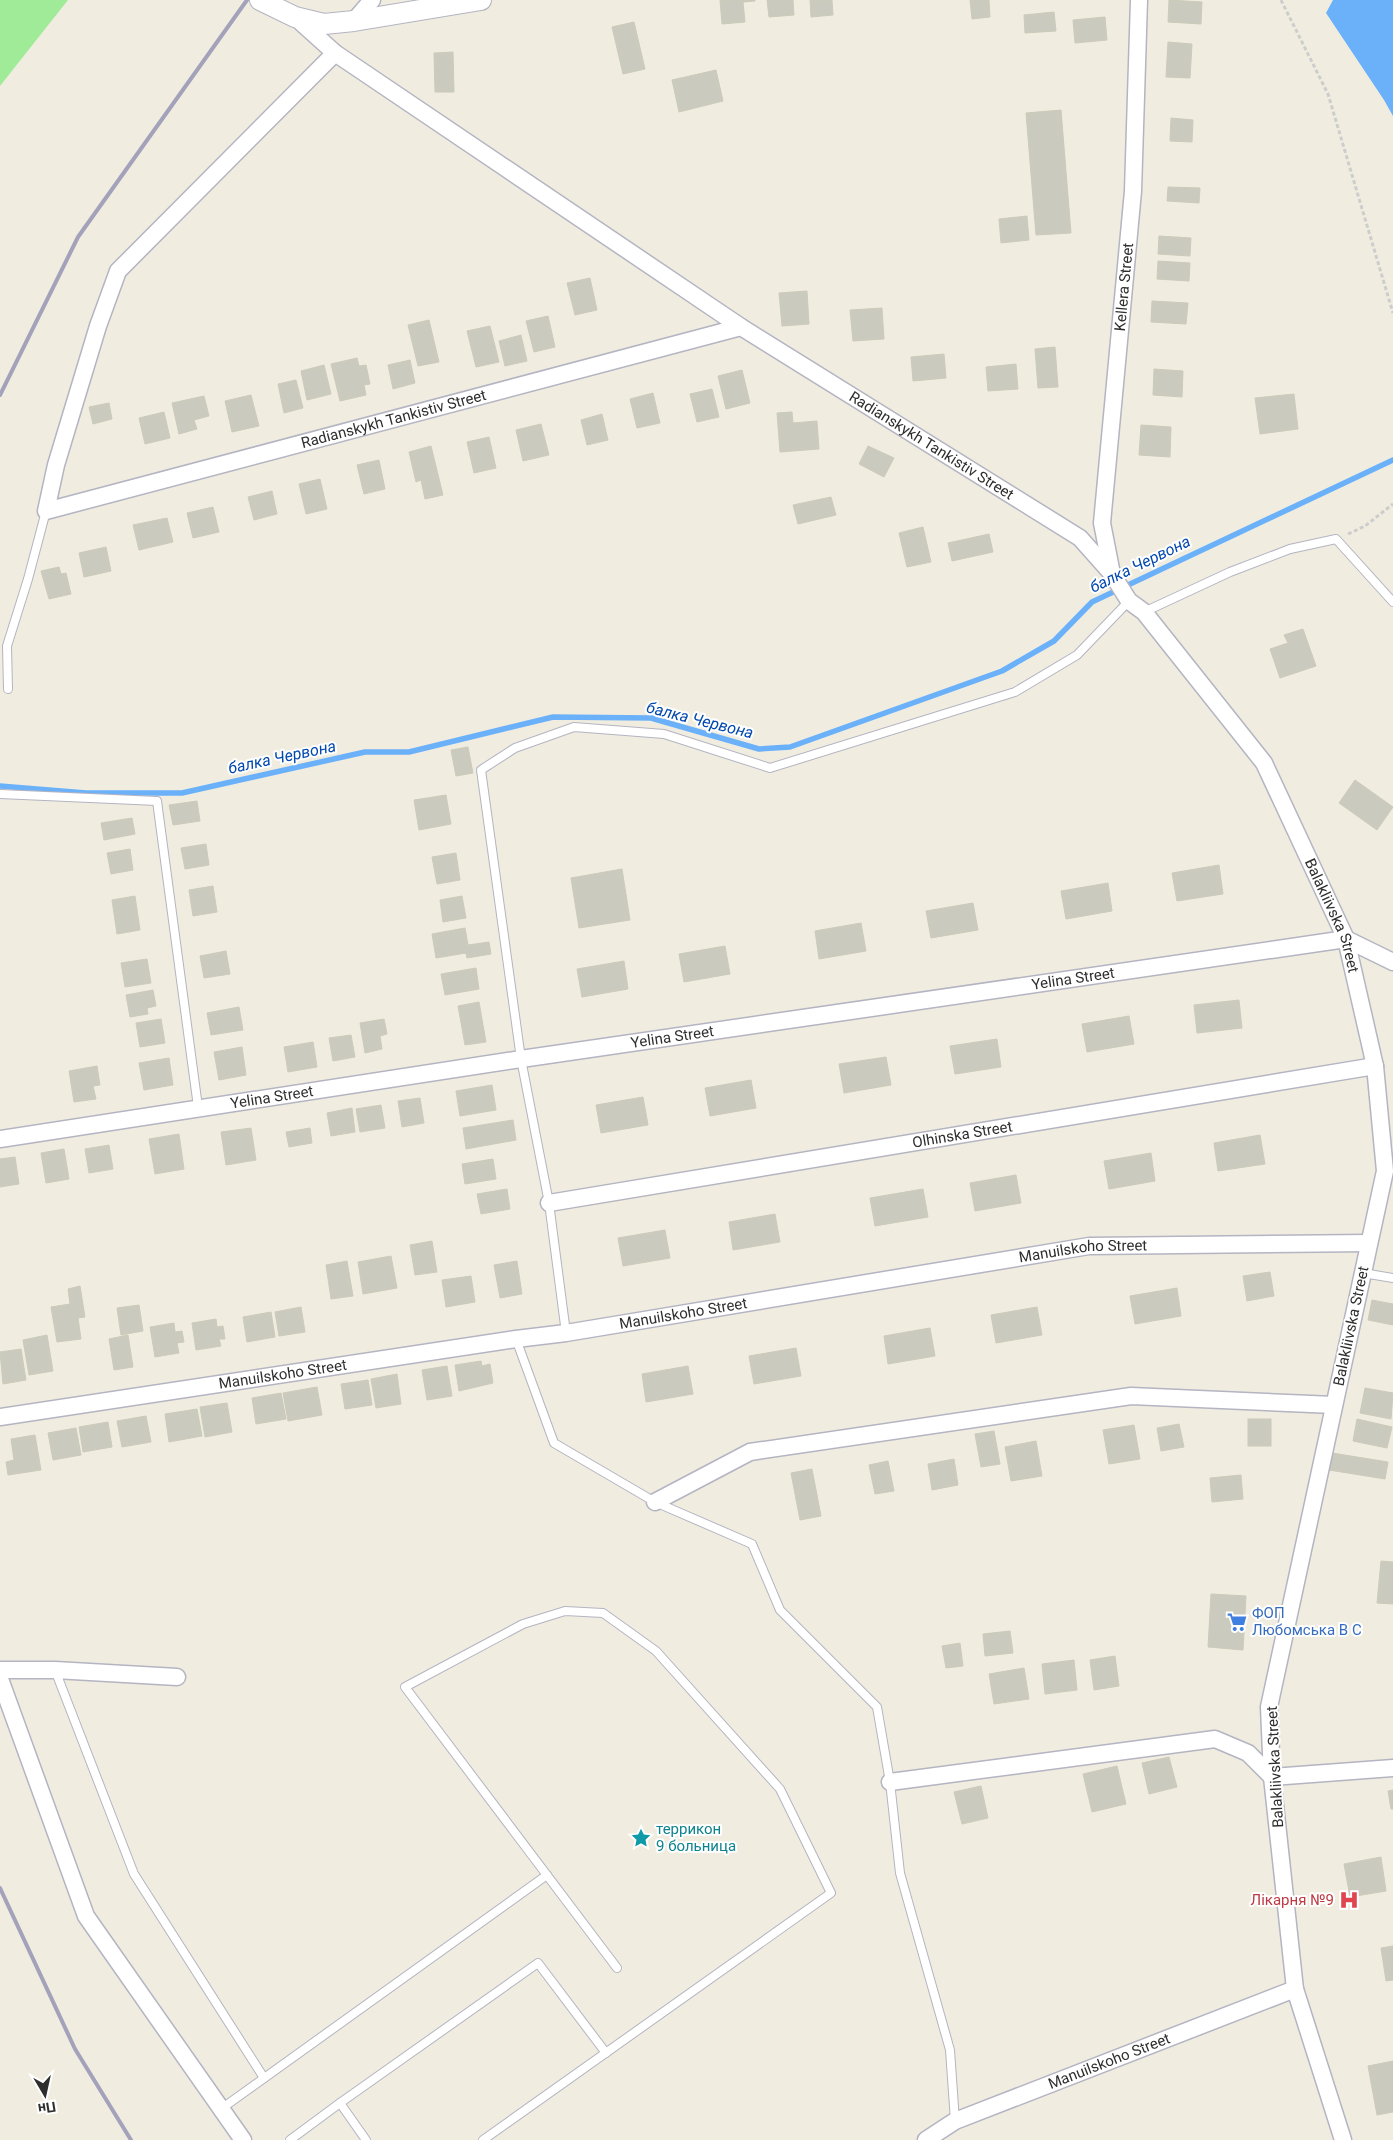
<svg xmlns="http://www.w3.org/2000/svg" width="1393" height="2140" font-family="Roboto,sans-serif">
<style>
.green{fill:#a0eb98}
.water{fill:#6bb1fa}
.lines{fill:none;stroke-linecap:round;stroke-linejoin:round}
.stream{stroke:#6bb1fa;stroke-width:5.5}
.building{fill:#cbcabe;stroke:#cccab8}
.service-casing{stroke:#b4b4c2;stroke-width:10}
.minor-casing{stroke:#b4b4c2;stroke-width:19}
.tertiary-casing{stroke:#b4b4c2;stroke-width:22}
.path{stroke:#cdcdcd;stroke-width:3;stroke-dasharray:4 2.5;stroke-linecap:butt}
.service{stroke:#fff;stroke-width:8}
.minor{stroke:#fff;stroke-width:16}
.tertiary{stroke:#fff;stroke-width:20}
.rail{stroke:#a4a1ba;stroke-width:4}
.labels{text-anchor:middle;dominant-baseline:central;stroke-width:4;stroke-linejoin:round;paint-order:stroke}
.street-label{font-size:15px;fill:#2e2e2e;stroke:#fff}
.shop-label{font-size:15px;fill:#366cbe;stroke:#fff;text-anchor:start}
.culture-label{font-size:15px;fill:#0d838f;stroke:#fff;text-anchor:start}
.health-label{font-size:15px;fill:#be3a42;stroke:#fff;text-anchor:end}
.water-label{font-size:16px;font-style:italic;fill:#0148af;stroke:#fff}
</style>
<rect width="100%" height="100%" fill="#f0ede0"/>
<path class="green" d="M0 0H68L0 86Z"/>
<path class="water" d="M1333 0H1393V116L1384 100 1326 13Z"/>
<g class="lines">
<path class="stream" d="M0 786 86 793H182L365 752H409L553 717 651 718 759 749 790 747 1002 671 1054 641 1092 602 1393 460"/>
</g>
<g class="building">
<path d="M720 0H755V1L743 2 745 22 722 24Z"/>
<path d="M767 0H793L794 15 769 17Z"/>
<path d="M810 0H832L833 15 811 17Z"/>
<path d="M970 0H989L990 17 972 19Z"/>
<path d="M1169 0 1202 2 1201 24 1168 22Z"/>
<path d="M1054 12 1056 31 1025 33 1024 15Z"/>
<path d="M1105 17 1107 40 1075 43 1073 20Z"/>
<path d="M634 22 645 69 623 74 612 27Z"/>
<path d="M1168 42 1192 44 1190 78 1166 77Z"/>
<path d="M453 52 454 92H435L434 53Z"/>
<path d="M716 70 723 101 679 112 672 80Z"/>
<path d="M1061 110 1071 233 1036 235 1026 113Z"/>
<path d="M1171 118 1193 120 1192 142 1170 141Z"/>
<path d="M1168 187 1200 188 1199 203 1167 201Z"/>
<path d="M1027 216 1029 240 1001 243 999 219Z"/>
<path d="M1159 236 1191 238 1190 256 1158 254Z"/>
<path d="M1158 261 1190 263 1189 281 1157 279Z"/>
<path d="M590 278 597 310 575 315 567 283Z"/>
<path d="M807 291 809 324 782 326 779 293Z"/>
<path d="M1152 301 1188 303 1186 324 1151 322Z"/>
<path d="M882 308 884 339 853 341 850 310Z"/>
<path d="M548 316 555 347 534 352 526 321Z"/>
<path d="M429 320 439 362 418 366 408 325Z"/>
<path d="M490 326 499 362 476 367 467 331Z"/>
<path d="M521 335 527 361 505 366 499 341Z"/>
<path d="M1055 347 1058 387 1038 388 1035 349Z"/>
<path d="M944 354 946 378 913 381 911 357Z"/>
<path d="M357 358 359 366 366 365 370 384 364 385 366 395 340 401 331 364Z"/>
<path d="M410 360 415 383 393 389 388 365Z"/>
<path d="M1016 364 1018 389 988 391 986 367Z"/>
<path d="M324 365 331 394 307 400 301 371Z"/>
<path d="M1154 369 1183 371 1182 397 1153 395Z"/>
<path d="M742 370 750 403 726 409 718 376Z"/>
<path d="M296 380 303 408 284 413 278 384Z"/>
<path d="M712 389 719 417 697 422 690 394Z"/>
<path d="M653 393 660 423 637 428 630 399Z"/>
<path d="M1294 394 1298 429 1260 434 1255 398Z"/>
<path d="M251 395 259 426 232 432 225 401Z"/>
<path d="M204 396 209 416 194 420 197 429 179 434 172 403Z"/>
<path d="M109 403 112 419 93 424 89 407Z"/>
<path d="M164 412 170 438 145 444 139 418Z"/>
<path d="M792 412 793 423 817 421 819 449 780 452 777 413Z"/>
<path d="M602 414 608 440 587 445 581 420Z"/>
<path d="M541 424 549 455 523 461 516 430Z"/>
<path d="M1141 425 1171 427 1170 457 1139 455Z"/>
<path d="M489 437 496 468 474 473 467 442Z"/>
<path d="M431 446 443 495 425 499 421 480 416 482 409 452Z"/>
<path d="M868 446 894 458 884 477 859 464Z"/>
<path d="M379 460 385 489 364 494 357 465Z"/>
<path d="M320 479 327 509 306 514 299 484Z"/>
<path d="M272 491 277 514 254 520 248 497Z"/>
<path d="M831 497 836 515 798 524 793 505Z"/>
<path d="M213 507 219 532 193 538 187 513Z"/>
<path d="M167 518 173 542 139 550 133 525Z"/>
<path d="M923 527 931 562 907 567 899 533Z"/>
<path d="M989 534 993 552 952 561 948 543Z"/>
<path d="M106 547 111 571 84 577 79 553Z"/>
<path d="M59 567 61 574 66 573 71 594 49 599 41 571Z"/>
<path d="M1303 629 1316 666 1280 678 1270 649 1288 643 1284 635Z"/>
<path d="M468 747 473 773 456 776 451 750Z"/>
<path d="M1355 780 1393 807 1377 830 1339 803Z"/>
<path d="M446 795 451 824 419 830 414 800Z"/>
<path d="M197 801 200 821 173 825 169 805Z"/>
<path d="M132 818 135 834 104 840 101 823Z"/>
<path d="M206 844 209 865 185 869 181 848Z"/>
<path d="M130 849 133 870 111 874 107 853Z"/>
<path d="M456 853 460 880 437 884 432 857Z"/>
<path d="M1219 865 1223 894 1177 901 1172 873Z"/>
<path d="M622 869 630 920 579 928 571 878Z"/>
<path d="M1108 883 1112 911 1066 919 1061 891Z"/>
<path d="M213 886 217 912 193 916 189 890Z"/>
<path d="M135 896 140 930 117 934 112 900Z"/>
<path d="M462 896 466 918 443 922 440 900Z"/>
<path d="M973 903 978 930 931 938 926 911Z"/>
<path d="M861 923 866 951 819 959 815 931Z"/>
<path d="M465 928 468 945 489 942 491 954 467 958 466 953 436 958 432 934Z"/>
<path d="M725 946 730 974 684 982 679 954Z"/>
<path d="M226 951 230 974 204 978 200 956Z"/>
<path d="M147 959 151 983 125 987 121 963Z"/>
<path d="M624 961 628 989 582 997 577 969Z"/>
<path d="M476 968 479 989 445 995 441 974Z"/>
<path d="M153 990 156 1006 147 1008 148 1014 130 1017 126 995Z"/>
<path d="M1239 1000 1242 1028 1197 1033 1194 1005Z"/>
<path d="M479 1002 486 1042 465 1045 458 1006Z"/>
<path d="M239 1007 243 1030 211 1035 207 1013Z"/>
<path d="M1129 1016 1134 1044 1087 1052 1082 1024Z"/>
<path d="M161 1019 165 1043 140 1047 136 1023Z"/>
<path d="M384 1019 387 1034 380 1036 382 1049 365 1053 360 1023Z"/>
<path d="M351 1035 355 1057 333 1061 329 1038Z"/>
<path d="M997 1039 1001 1067 955 1074 950 1046Z"/>
<path d="M313 1042 317 1067 288 1072 284 1047Z"/>
<path d="M242 1047 246 1075 219 1080 214 1052Z"/>
<path d="M886 1057 891 1085 844 1093 839 1064Z"/>
<path d="M169 1058 173 1085 144 1090 139 1063Z"/>
<path d="M97 1066 100 1085 93 1086 96 1099 74 1102 69 1071Z"/>
<path d="M751 1080 756 1108 710 1116 705 1088Z"/>
<path d="M492 1085 496 1110 460 1116 456 1091Z"/>
<path d="M643 1097 648 1125 601 1133 596 1105Z"/>
<path d="M420 1098 424 1123 402 1127 398 1101Z"/>
<path d="M381 1105 385 1128 360 1132 356 1109Z"/>
<path d="M352 1108 355 1132 331 1136 327 1113Z"/>
<path d="M513 1120 516 1140 466 1149 463 1128Z"/>
<path d="M251 1128 256 1160 226 1165 221 1132Z"/>
<path d="M310 1128 312 1143 289 1147 286 1132Z"/>
<path d="M179 1134 184 1169 155 1174 149 1139Z"/>
<path d="M1260 1135 1265 1164 1218 1171 1214 1143Z"/>
<path d="M109 1145 113 1169 89 1173 85 1149Z"/>
<path d="M64 1149 69 1179 46 1183 41 1153Z"/>
<path d="M1151 1153 1155 1181 1109 1189 1104 1161Z"/>
<path d="M15 1157 19 1184 0 1187V1159Z"/>
<path d="M493 1159 496 1179 465 1184 462 1164Z"/>
<path d="M1016 1175 1021 1203 975 1211 970 1183Z"/>
<path d="M507 1189 510 1209 481 1214 477 1194Z"/>
<path d="M923 1189 928 1217 875 1226 870 1198Z"/>
<path d="M775 1214 780 1242 733 1250 729 1222Z"/>
<path d="M665 1230 670 1258 623 1266 618 1238Z"/>
<path d="M432 1241 437 1272 415 1275 410 1245Z"/>
<path d="M391 1256 397 1288 363 1294 358 1262Z"/>
<path d="M347 1261 353 1296 331 1299 326 1265Z"/>
<path d="M517 1261 522 1294 500 1298 494 1265Z"/>
<path d="M1270 1272 1274 1296 1247 1301 1243 1276Z"/>
<path d="M471 1276 475 1302 446 1307 442 1280Z"/>
<path d="M80 1286 85 1317 78 1318 81 1339 57 1342 51 1307 70 1304 68 1289Z"/>
<path d="M1177 1288 1181 1316 1135 1324 1130 1296Z"/>
<path d="M1372 1300 1393 1304V1325L1368 1320Z"/>
<path d="M139 1305 143 1331 121 1335 117 1308Z"/>
<path d="M301 1307 305 1332 279 1336 275 1312Z"/>
<path d="M1037 1307 1042 1335 996 1343 991 1315Z"/>
<path d="M271 1312 275 1337 247 1342 243 1317Z"/>
<path d="M216 1319 217 1327 223 1326 225 1339H219L221 1346 196 1350 192 1323Z"/>
<path d="M174 1323 175 1332 182 1331 184 1342 177 1343 179 1353 155 1357 150 1327Z"/>
<path d="M930 1328 935 1356 888 1364 884 1336Z"/>
<path d="M47 1335 53 1371 29 1375 23 1340Z"/>
<path d="M128 1335 133 1367 114 1370 109 1339Z"/>
<path d="M796 1348 801 1376 754 1384 749 1356Z"/>
<path d="M21 1349 26 1380 3 1384 0 1352Z"/>
<path d="M481 1361 482 1366 490 1364 493 1383 459 1391 455 1365Z"/>
<path d="M447 1366 452 1396 427 1400 422 1370Z"/>
<path d="M688 1366 693 1394 646 1402 642 1374Z"/>
<path d="M397 1374 401 1404 376 1408 371 1379Z"/>
<path d="M368 1380 372 1405 345 1409 341 1384Z"/>
<path d="M317 1387 322 1415 288 1421 283 1393Z"/>
<path d="M1365 1388 1393 1393 1391 1419 1360 1413Z"/>
<path d="M281 1393 286 1419 256 1424 252 1398Z"/>
<path d="M227 1403 232 1432 205 1437 200 1407Z"/>
<path d="M197 1409 202 1436 169 1442 165 1414Z"/>
<path d="M146 1416 151 1442 122 1447 117 1421Z"/>
<rect x="1248" y="1419" width="23" height="27"/>
<path d="M1357 1419 1392 1427 1387 1448 1353 1441Z"/>
<path d="M108 1422 112 1447 83 1452 79 1427Z"/>
<path d="M1179 1424 1184 1447 1161 1451 1157 1428Z"/>
<path d="M1134 1425 1140 1459 1109 1464 1103 1430Z"/>
<path d="M76 1428 81 1455 53 1460 48 1433Z"/>
<path d="M994 1431 1000 1464 981 1467 975 1434Z"/>
<path d="M35 1435 41 1470 8 1475 6 1462 14 1460 11 1439Z"/>
<path d="M1036 1441 1042 1476 1011 1481 1005 1447Z"/>
<path d="M1332 1453 1388 1462 1385 1479 1329 1470Z"/>
<path d="M954 1459 958 1485 932 1490 928 1464Z"/>
<path d="M888 1461 894 1491 875 1494 869 1465Z"/>
<path d="M812 1469 821 1516 800 1520 791 1473Z"/>
<path d="M1241 1475 1243 1499 1212 1502 1210 1478Z"/>
<path d="M1381 1561 1393 1562V1604L1377 1603Z"/>
<path d="M1211 1594 1246 1596 1243 1650 1208 1647Z"/>
<path d="M1010 1631 1013 1653 985 1656 983 1634Z"/>
<path d="M960 1643 963 1666 946 1668 942 1646Z"/>
<path d="M1115 1656 1119 1686 1094 1690 1090 1660Z"/>
<path d="M1074 1660 1077 1690 1045 1694 1042 1664Z"/>
<path d="M1024 1668 1029 1699 994 1704 989 1674Z"/>
<path d="M1169 1757 1177 1787 1149 1794 1142 1763Z"/>
<path d="M1117 1766 1126 1804 1092 1812 1083 1774Z"/>
<path d="M981 1786 988 1818 962 1824 954 1792Z"/>
<path d="M1393 1790V1809H1391L1388 1791Z"/>
<path d="M1381 1857 1386 1891 1350 1897 1344 1864Z"/>
<path d="M1393 1946V1980L1386 1981 1381 1948Z"/>
<path d="M1393 2061V2112L1377 2115 1368 2066Z"/>
</g>
<g class="lines">
<defs>
<g id="service">
<path d="M1144 612 1230 572 1290 549 1336 539 1393 602"/>
<path d="M8 689 7 646 28 579 46 511"/>
<path d="M0 794 157 801 198 1107"/>
<path d="M1363 1273 1393 1278"/>
<path d="M566 1333 549 1203 521 1059 481 770 515 748 574 727 664 734 770 768 1015 692 1077 655 1129 601"/>
<path d="M516 1339 554 1443 655 1502 752 1544 780 1610 877 1707 890 1782 900 1873 950 2050 955 2121"/>
<path d="M55 1670 134 1874 264 2078"/>
<path d="M340 2103 538 1963 606 2053"/>
<path d="M221 2109 547 1875"/>
<path d="M290 2140 340 2103 366 2140"/>
<path d="M483 2140 831 1893 780 1789 656 1651 603 1613 565 1611 523 1624 405 1687 617 1968"/>
</g>
<g id="minor">
<path id="s1" d="M295 17 335 53 741 327 1080 538 1112 574 1129 601 1144 612 1264 763 1346 939 1375 1066 1385 1171 1269 1707 1272 1777 1295 1989 1343 2140"/>
<path d="M354 21 372 0"/>
<path id="s2" d="M335 53 118 271 98 326 56 465 46 511 741 327"/>
<path id="s3" d="M1112 574 1102 523 1133 191 1139 0"/>
<path id="s4" d="M0 1139 521 1059 1346 939 1393 962"/>
<path id="s5" d="M549 1203 1375 1066"/>
<path id="s6" d="M0 1417 516 1339 566 1333 1089 1246 1369 1243"/>
<path d="M655 1502 750 1452 1131 1396 1334 1405"/>
<path d="M0 1670H55L177 1677"/>
<path d="M0 1679 86 1916 243 2140"/>
<path d="M890 1782 1215 1739 1248 1753 1272 1777 1393 1768"/>
<path id="s7" d="M926 2140 955 2121 1295 1989"/>
</g>
<path id="tertiary" d="M260 0 295 17 324 24 354 21 481 0"/>
</defs>
<use href="#service" class="service-casing"/>
<use href="#minor" class="minor-casing"/>
<use href="#tertiary" class="tertiary-casing"/>
<g class="path">
<path d="M1281 0 1328 94 1393 313"/>
<path d="M1348 534 1365 526 1393 504"/>
</g>
<use href="#service" class="service"/>
<use href="#minor" class="minor"/>
<use href="#tertiary" class="tertiary"/>
<g class="rail">
<path d="M0 395 78 237 247 0"/>
<path d="M0 1888 75 2049 131 2140"/>
</g>
</g>
<defs>
<symbol id="supermarket-bare" viewBox="-9 -9 18 18"><path d="M-6-5.5h2.5l.6 2H6L4.5 2H-2.5L-4.4-4H-6ZM-1.5 3.2a1.3 1.3 0 1 0 .1 0ZM3 3.2a1.3 1.3 0 1 0 .1 0Z" fill="#3f7fe0" stroke="#fff" stroke-width="2.5" paint-order="stroke"/></symbol>
<symbol id="sight-bare" viewBox="-9 -9 18 18"><path d="M0-6L1.8-2.2L6-1.7L2.9 1.2L3.7 5.4L0 3.3L-3.7 5.4L-2.9 1.2L-6-1.7L-1.8-2.2Z" fill="#0f9aa8" stroke="#fff" stroke-width="2.5" paint-order="stroke"/></symbol>
<symbol id="hospital-bare" viewBox="-9 -9 18 18"><path d="M-5-5h3v3.5h4V-5h3V5h-3V1.5h-4V5h-3Z" fill="#e0444e" stroke="#fff" stroke-width="2.5" paint-order="stroke"/></symbol>
</defs>
<g fill-rule="evenodd">
<use href="#supermarket-bare" x="1223" y="1608" width="28" height="28"/>
<use href="#sight-bare" x="627" y="1824" width="28" height="28"/>
<use href="#hospital-bare" x="1335" y="1886" width="28" height="28"/>
</g>
<g class="labels">
<g class="street-label">
<text stroke="none"><textPath href="#s3" startOffset="289">Kellera Street</textPath></text>
<text stroke="none"><textPath href="#s2" startOffset="918">Radianskykh Tankistiv Street</textPath></text>
<text stroke="none"><textPath href="#s1" startOffset="768">Radianskykh Tankistiv Street</textPath></text>
<text stroke="none"><textPath href="#s1" startOffset="1402">Balakliivska Street</textPath></text>
<text stroke="none"><textPath href="#s4" startOffset="1085">Yelina Street</textPath></text>
<text stroke="none"><textPath href="#s4" startOffset="680">Yelina Street</textPath></text>
<text stroke="none"><textPath href="#s4" startOffset="275">Yelina Street</textPath></text>
<text stroke="none"><textPath href="#s5" startOffset="419">Olhinska Street</textPath></text>
<text stroke="none"><textPath href="#s6" startOffset="1096">Manuilskoho Street</textPath></text>
<text stroke="none"><textPath href="#s6" startOffset="691">Manuilskoho Street</textPath></text>
<text transform="translate(1351 1326) rotate(-78)">Balakliivska Street</text>
<text stroke="none"><textPath href="#s6" startOffset="286">Manuilskoho Street</textPath></text>
<text transform="translate(1275 1767) rotate(-93)">Balakliivska Street</text>
<text stroke="none"><textPath href="#s7" startOffset="200">Manuilskoho Street</textPath></text>
</g>
<g class="shop-label">
<text x="1252" y="1613">ФОП<tspan x="1252" dy="17">Любомська В С</tspan></text>
</g>
<g class="culture-label">
<text x="656" y="1829">террикон<tspan x="656" dy="17">9 больница</tspan></text>
</g>
<g class="health-label">
<text x="1334" y="1900">Лікарня №9</text>
</g>
<g class="water-label">
<text transform="translate(1140 564) rotate(-26)">балка Червона</text>
<text transform="translate(700 720) rotate(14)">балка Червона</text>
<text transform="translate(282 757) rotate(-12)">балка Червона</text>
</g>
</g>
<g transform="translate(45 2095) rotate(171)" stroke="#ffffff" stroke-width="4" paint-order="stroke">
<path d="M0-4L9 19L0 12L-9 19Z" fill="#2e2e2e"/>
<text y="-8" font-size="14" font-weight="bold" text-anchor="middle" fill="#2e2e2e">Пн</text>
</g>
</svg>
